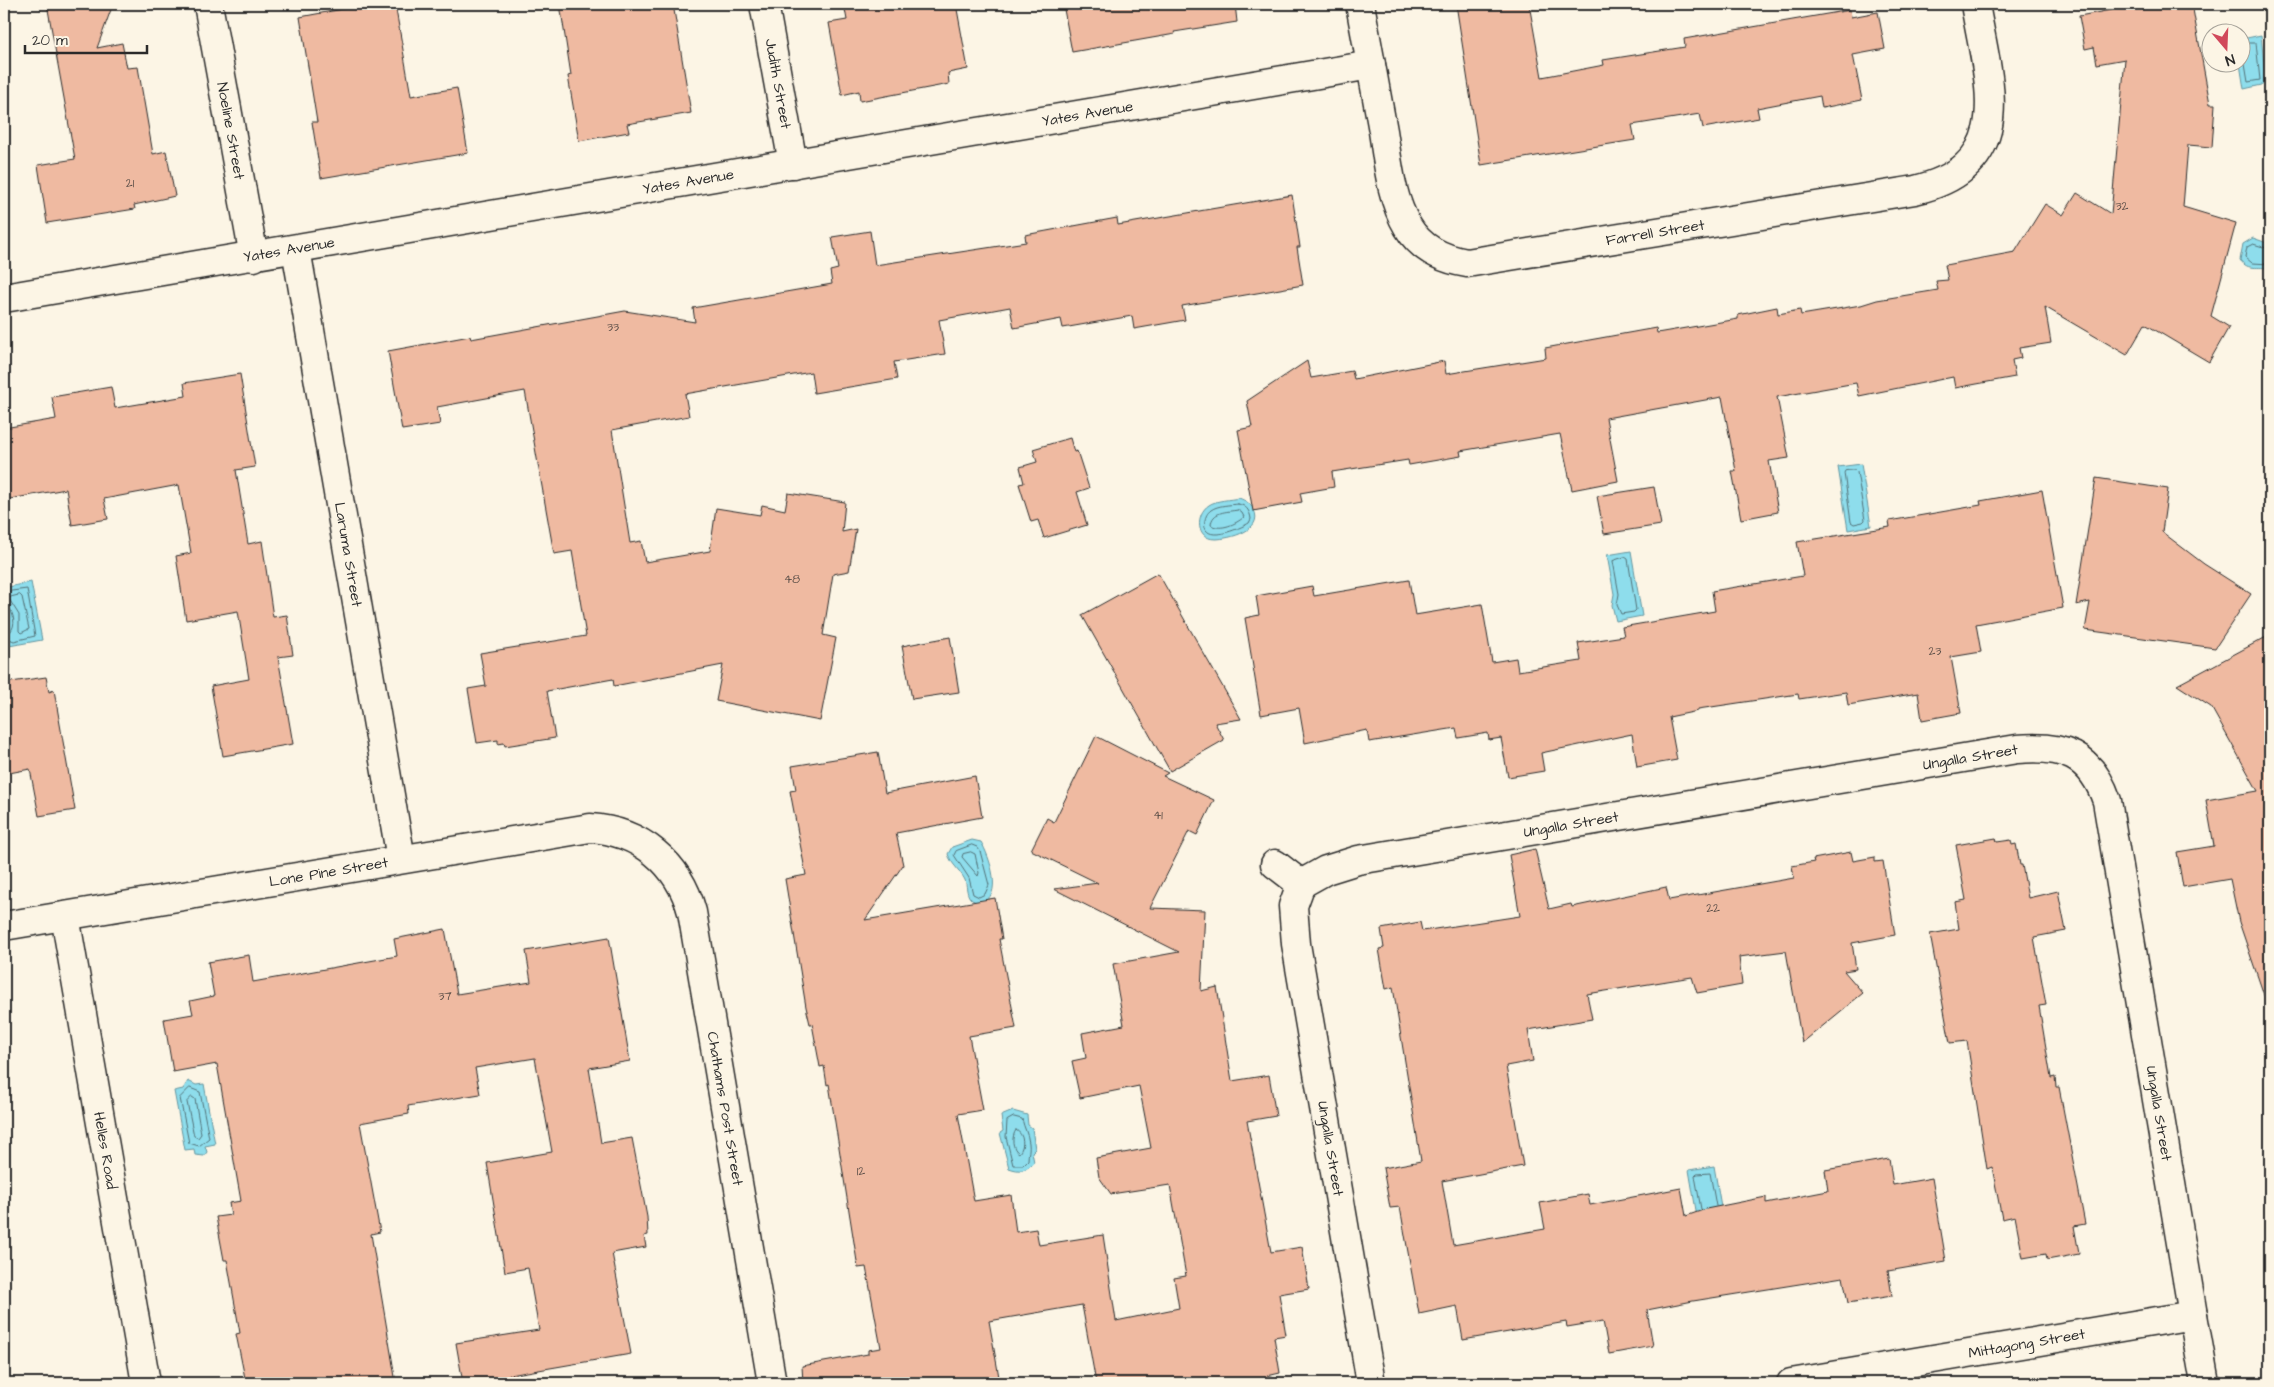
<svg xmlns="http://www.w3.org/2000/svg" width="2274" height="1387" font-family="'Architects Daughter',sans-serif">
<style>
.water{fill:#8eddec;stroke:#66969f}
.lines{fill:none;stroke-linecap:round;stroke-linejoin:round}
.shore{stroke:#537278;stroke-width:1}
.building{fill:#efbaa1;stroke:#2b2b2b}
.minor-casing{stroke:#2b2b2b;stroke-width:31}
.minor{stroke:#fcf5e5;stroke-width:28}
.labels{text-anchor:middle;dominant-baseline:central;stroke-width:4;stroke-linejoin:round;paint-order:stroke}
.number-label{font-size:12px;fill:#5c4f48}
.street-label{font-size:15px;fill:#2b2b2b;stroke:#fcf5e5}
</style>
<rect width="100%" height="100%" fill="#fcf5e5"/>
<filter id="ink" filterUnits="userSpaceOnUse"><feTurbulence type="fractalNoise" baseFrequency=".02" numOctaves="2"/><feDisplacementMap in="SourceGraphic" scale="10" xChannelSelector="R" yChannelSelector="G"/><feConvolveMatrix kernelMatrix="1 2 1 2 8 2 1 2 1" color-interpolation-filters="sRGB"/></filter>
<g filter="url(#ink)">
<g class="water">
<path d="M2261 35 2266 84 2244 89 2240 64 2232 65 2231 63 2242 62V39Z"/>
<path d="M2253 238 2270 244V269C2258 265 2249 272 2240 260L2243 244Z"/>
<path d="M1861 464 1871 526 1848 530 1838 467Z"/>
<path d="M1239 498C1246 501 1250 503 1254 510 1264 530 1230 539 1215 539 1196 539 1195 514 1209 505 1216 500 1230 500 1239 498Z"/>
<path d="M1631 551 1642 616 1616 621 1612 605 1614 594 1607 555Z"/>
<path d="M31 582 42 640 9 646 4 639 9 619 4 608V588Z"/>
<path d="M972 840 981 842C989 855 1005 899 980 902 976 902 972 901 970 898 966 893 967 885 965 880 960 870 951 864 948 854L952 847Z"/>
<path d="M188 1081 196 1085 204 1084 215 1144 205 1146 207 1152 204 1156 195 1155 194 1149 185 1150 174 1091 183 1089Z"/>
<path d="M1013 1111 1027 1115 1028 1125 1032 1128 1035 1149 1032 1152 1034 1162C1026 1171 1020 1172 1009 1168L1000 1133 1003 1131 1001 1116Z"/>
<path d="M1714 1166 1723 1218 1698 1222 1689 1170Z"/>
</g>
<g class="lines">
<g class="shore">
<path d="M2242 43H2256L2260 80 2248 82 2245 64 2242 60"/>
<path d="M2270 249 2253 244 2247 247 2245 257 2252 263 2270 264"/>
<path d="M1855 470 1857 472 1865 520 1863 522 1854 524 1851 522 1844 473 1845 471Z"/>
<path d="M1238 504C1246 505 1250 511 1251 519L1249 523C1239 529 1200 546 1205 520 1206 516 1207 513 1211 510 1218 505 1230 505 1238 504Z"/>
<path d="M1238 510 1242 513 1244 517C1236 524 1221 531 1211 525 1212 511 1226 512 1238 510Z"/>
<path d="M1625 557 1628 559 1636 610 1634 612 1621 614 1617 605 1619 594 1613 561Z"/>
<path d="M4 592 27 589 35 636 14 641 7 638V635C16 628 15 618 10 609L4 607"/>
<path d="M20 595 22 597 29 629 21 633 19 631V615L9 599 11 597Z"/>
<path d="M972 845 977 847 980 851 989 885 985 894 979 897 973 894 969 878 954 855 956 851Z"/>
<path d="M971 852 975 854 979 873 978 876 962 857 963 854Z"/>
<path d="M190 1088 200 1092 209 1138 199 1146 189 1143 180 1098Z"/>
<path d="M192 1097 195 1099 201 1134 198 1138 194 1136 187 1102Z"/>
<path d="M1014 1117 1022 1119C1024 1128 1028 1134 1029 1143 1030 1149 1028 1154 1028 1160L1023 1165H1013L1006 1137 1007 1121Z"/>
<path d="M1016 1130C1024 1134 1025 1146 1019 1153 1012 1149 1011 1137 1016 1130Z"/>
<path d="M1701 1209 1695 1176 1697 1174 1710 1173 1716 1206"/>
</g>
</g>
<g class="building">
<path d="M47 4H113L97 48 122 43 127 68 138 67 153 154 166 151 175 196 134 205 135 209 47 223 38 165 75 159Z"/>
<path d="M370 4H395L411 96 457 88 468 153 321 178 312 122H317L300 17Z"/>
<path d="M560 4H673L691 113 627 124 629 132 579 141 568 76 571 75Z"/>
<path d="M844 4H956L968 69 948 73 949 84 860 101 859 91 842 95 829 23 847 20Z"/>
<path d="M1063 4H1235L1237 22 1174 32 1175 34 1072 52Z"/>
<path d="M1456 4H1529L1542 77 1604 65 1603 60 1685 47 1684 39 1850 10 1851 17 1878 12 1885 49 1853 55 1862 100 1822 108 1820 96 1757 108 1759 118 1703 128 1700 114 1632 125 1635 140 1481 165Z"/>
<path d="M2143 4H2192L2210 104H2215L2212 147 2188 145 2183 207 2236 223 2211 316 2229 327 2209 362 2145 324 2127 355 2045 307 2051 343 2019 348 2021 358 2012 360 2015 377 1955 388 1953 377 1859 396 1856 383 1777 397 1789 458 1769 461 1778 512 1741 519 1732 471H1736L1722 397 1606 418 1618 481 1572 490 1560 434 1460 451 1461 456 1409 465 1408 460 1332 472 1334 487 1300 493 1302 502 1253 511 1238 430 1252 427 1247 401 1307 361 1311 378 1352 371 1354 379 1444 361 1446 374 1546 358 1545 348 1656 328 1657 333 1738 319V315L1777 307 1778 314 1800 310 1801 315 1861 305 1877 300 1938 290 1936 281 1948 280 1945 265 2015 252 2045 204 2063 215 2077 193 2111 214 2125 59 2097 64 2094 47 2085 49 2079 16Z"/>
<path d="M1292 195 1300 247H1297L1303 285 1182 306 1185 320 1134 329 1132 316 1063 328 1061 319 1014 328 1010 307 939 320 945 354 894 362 897 379 814 393 811 372 685 394 689 416 612 430 630 543 641 541 645 562 710 551 716 508 760 515 762 505 785 510 788 493 845 502 842 532 856 529 849 571 833 574 823 635 836 638 820 721 716 701 723 665 614 686 613 679 547 691 555 738 505 746 504 743 498 744V740L477 743 468 689 486 686 480 653 586 636 572 551 554 554 525 391 437 407 440 424 402 430 388 351 470 336 471 339 625 311 695 322 693 308 832 284 830 271 838 269 832 237 870 231 875 265 1026 242 1025 235 1117 218 1118 225Z"/>
<path d="M240 374 255 467 236 470 248 544 262 541 273 617 287 615 293 655 278 657 293 744 223 756 211 686 249 679 238 611 186 620 176 556 191 553 179 485 104 499 108 519 72 525 66 489 4 500V428L56 419 52 397 111 387 115 408 186 396 184 383Z"/>
<path d="M1070 438 1074 452 1077 451 1089 488 1077 492 1087 525 1044 538 1038 520 1031 522 1019 484 1024 483 1020 467 1037 462 1033 449Z"/>
<path d="M2096 478 2168 489 2162 532 2204 564 2251 594 2215 648 2085 630 2090 602 2076 605Z"/>
<path d="M1654 487 1661 525 1604 534 1597 496Z"/>
<path d="M2042 490 2063 608 1976 624 1981 652 1951 657 1961 713 1922 720 1918 693 1848 705 1846 692 1799 699 1798 694 1698 709V711L1669 717 1677 760 1637 767 1632 734 1541 753 1544 771 1508 777 1501 738 1489 740 1488 733 1458 738 1456 728 1369 742 1367 730 1305 743 1299 708 1261 715 1245 618 1259 615 1256 596 1312 586 1314 596 1409 580 1415 615 1482 604 1492 662 1516 658 1518 671 1581 661 1578 643 1624 636 1622 627 1715 611 1712 591 1803 576 1797 542 1890 527 1889 521 1981 505 1980 501Z"/>
<path d="M1158 573 1241 719 1215 723 1224 740 1170 771 1082 615Z"/>
<path d="M2270 635V997L2265 998 2239 922 2230 879 2183 887 2177 852 2214 846 2206 800 2258 791 2211 707 2177 685Z"/>
<path d="M950 637 959 692 912 699 902 646Z"/>
<path d="M46 677 49 692 54 690 75 810 39 816 30 769 4 774V683Z"/>
<path d="M1096 736 1168 773 1163 776 1214 800 1197 835 1189 831 1150 908 1205 910 1201 991 1217 987 1232 1081 1269 1075 1276 1116 1247 1121 1271 1252 1302 1247 1309 1289 1279 1294 1286 1335 1274 1337 1280 1373 1267 1376 1268 1383H1096L1082 1305 989 1321 999 1377 960 1383H803L802 1366 868 1354V1350L881 1348 866 1267 858 1268 829 1084 827 1085 824 1066 820 1067 812 1024H810L806 1007 785 879 806 875 790 791 796 790 792 766 878 752 885 793 975 776 982 817 896 833 903 865 865 920 995 898 1002 939H999L1016 1028 969 1036 983 1110 958 1114 974 1201 1011 1195 1016 1232 1036 1229 1039 1245 1103 1235 1116 1321 1179 1308 1174 1278 1186 1276 1170 1185 1111 1194 1099 1177 1096 1158 1151 1148 1139 1086 1080 1098 1072 1061 1086 1058 1082 1033 1124 1025 1113 964 1179 952 1054 889 1098 883 1031 850 1047 818 1054 822Z"/>
<path d="M1996 838 1997 842 2011 840 2012 845 2016 844 2020 865H2022L2028 898 2058 891 2066 931 2034 937 2046 1005 2039 1006 2051 1078 2055 1077 2056 1087H2059L2085 1224 2074 1226 2079 1254 2047 1260 2046 1254 2023 1258 2015 1216 2002 1219 1992 1167 1987 1169 1967 1041 1950 1043 1930 934 1959 929 1955 902 1966 900 1956 845Z"/>
<path d="M1535 849 1549 909 1571 904 1572 907 1666 887 1669 900 1794 878 1792 866 1814 862 1813 859 1851 852 1853 861 1875 857V862L1883 861 1895 935 1852 943 1856 969 1844 971 1863 993 1802 1043 1786 951 1739 957 1742 985 1697 993 1692 977 1587 994 1592 1019 1528 1030 1533 1061 1506 1066 1523 1166 1442 1181 1453 1245 1545 1229 1540 1203 1588 1194 1590 1205 1681 1188 1686 1216 1706 1209 1766 1197V1203L1828 1191 1825 1170 1889 1159 1893 1185 1932 1178 1946 1261 1888 1271 1892 1296 1848 1303 1843 1277 1693 1301 1647 1310 1653 1346 1609 1354 1603 1321 1567 1327 1566 1322 1463 1340 1457 1306 1419 1314 1400 1207 1390 1208 1383 1168 1421 1161 1393 987 1386 989 1379 949 1384 948 1381 929 1420 922 1422 931 1520 916 1509 855Z"/>
<path d="M445 929 457 994 531 982 526 951 609 937 630 1061 589 1068 601 1143 632 1138 647 1217 648 1235 644 1236 646 1247 612 1253 631 1354 504 1376 505 1383H463L456 1343 539 1330 528 1268 505 1272 487 1163 552 1152 535 1058 475 1068 480 1094 408 1106 409 1114 360 1123 380 1232 371 1234 396 1383H246L236 1334 240 1333 227 1260H224L216 1217 231 1215 229 1203 241 1201 217 1064 173 1072 164 1019 193 1014 190 1001 214 996 208 962 249 955 253 982 397 956 394 939Z"/>
</g>
<g class="lines">
<defs>
<g id="minor">
<path id="s1" d="M208 4 254 257"/>
<path id="s2" d="M764 4 793 164"/>
<path id="s3" d="M1360 4C1368 46 1375 89 1383 131 1388 163 1391 199 1408 227 1421 249 1443 259 1467 263L1915 190C2020 165 1988 82 1975 4"/>
<path id="s4" d="M296 249 401 859"/>
<path id="s5" d="M4 298 1371 65"/>
<path id="s6" d="M1275 864 1301 884 1326 870 1358 860 2017 749C2063 745 2091 754 2107 801L2193 1315"/>
<path id="s7" d="M1301 884 1293 906 1296 944 1371 1383"/>
<path id="s8" d="M65 916 146 1383"/>
<path id="s9" d="M4 926 590 828C640 831 679 863 692 912L772 1383"/>
<path id="s10" d="M1791 1383 2193 1315 2205 1383"/>
</g>
</defs>
<use href="#minor" class="minor-casing"/>
<use href="#minor" class="minor"/>
</g>
</g>
<g class="labels">
<g class="number-label">
<text x="130" y="183">21</text>
<text x="2122" y="206">32</text>
<text x="613" y="327">33</text>
<text x="792" y="579">48</text>
<text x="1935" y="651">23</text>
<text x="1158" y="815">41</text>
<text x="1713" y="908">22</text>
<text x="445" y="996">37</text>
<text x="861" y="1171">12</text>
</g>
<g class="street-label">
<text stroke="none"><textPath href="#s2" startOffset="81">Judith Street</textPath></text>
<text stroke="none"><textPath href="#s5" startOffset="1099">Yates Avenue</textPath></text>
<text stroke="none"><textPath href="#s1" startOffset="129">Noeline Street</textPath></text>
<text stroke="none"><textPath href="#s5" startOffset="694">Yates Avenue</textPath></text>
<text stroke="none"><textPath href="#s3" startOffset="491">Farrell Street</textPath></text>
<text stroke="none"><textPath href="#s5" startOffset="289">Yates Avenue</textPath></text>
<text stroke="none"><textPath href="#s4" startOffset="310">Laruma Street</textPath></text>
<text stroke="none"><textPath href="#s6" startOffset="716">Ungalla Street</textPath></text>
<text stroke="none"><textPath href="#s6" startOffset="311">Ungalla Street</textPath></text>
<text stroke="none"><textPath href="#s9" startOffset="329">Lone Pine Street</textPath></text>
<text stroke="none"><textPath href="#s9" startOffset="935">Chathams Post Street</textPath></text>
<text stroke="none"><textPath href="#s6" startOffset="1195">Ungalla Street</textPath></text>
<text stroke="none"><textPath href="#s7" startOffset="269">Ungalla Street</textPath></text>
<text stroke="none"><textPath href="#s8" startOffset="238">Helles Road</textPath></text>
<text stroke="none"><textPath href="#s10" startOffset="239">Mittagong Street</textPath></text>
</g>
</g>
<rect width="2274" height="1387" fill="none" stroke="#fcf5e5" stroke-width="20"/>
<rect x="10" y="10" width="2254" height="1367" fill="none" stroke="#2b2b2b" stroke-width="2" filter="url(#ink)"/>
<g transform="translate(2226 48) rotate(161)"><circle r="24" fill="#fcf5e5" stroke="#a8a49b"/>
<path d="M0-4L9 19L0 12L-9 19Z" fill="#d1495b"/>
<text y="-8" font-size="14" font-weight="bold" text-anchor="middle" fill="#2b2b2b">N</text>
</g>
<path d="M25 45v8h122v-8" fill="none" stroke="#2b2b2b" stroke-width="2.5"/>
<text x="32" y="45" font-size="15" fill="#2b2b2b" stroke="#fcf5e5" stroke-width="4" paint-order="stroke">20 m</text>
</svg>
